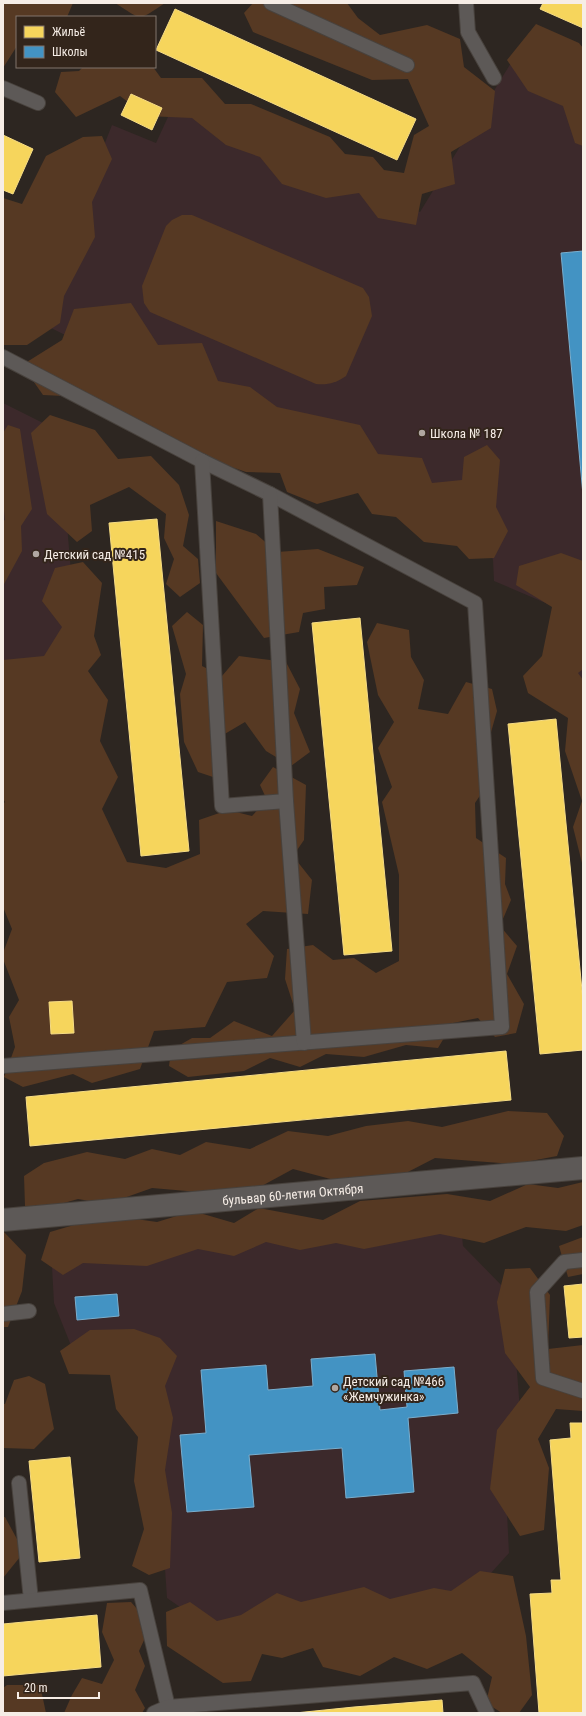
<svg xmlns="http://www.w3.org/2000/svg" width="586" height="1716" font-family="'Roboto Condensed',sans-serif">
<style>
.education{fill:#3c292b}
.green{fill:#563923}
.homes{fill:#f6d55c;stroke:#f6dc85}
.schools{fill:#4393c3;stroke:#79aece}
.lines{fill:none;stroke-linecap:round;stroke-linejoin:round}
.service-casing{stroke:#48423d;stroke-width:16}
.minor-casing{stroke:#48423d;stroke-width:24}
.service{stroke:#5d5957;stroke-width:14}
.minor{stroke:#5d5957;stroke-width:22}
.poi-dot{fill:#b0a7a1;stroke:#33251b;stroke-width:1.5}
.labels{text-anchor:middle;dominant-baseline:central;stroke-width:4;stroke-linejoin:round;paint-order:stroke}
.poi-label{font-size:13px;fill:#f6ede6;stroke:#33251b;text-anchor:start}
.street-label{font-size:13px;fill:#f6ede6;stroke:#33251b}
</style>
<rect width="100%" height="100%" fill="#2d2621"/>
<g class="education">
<path d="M517 53 583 82V709L562 610 494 581 493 560 488 546 35 320 112 125 156 143 179 93 420 212Z"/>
<path d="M3 403 59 431 80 677 3 683Z"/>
<path d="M460 1216 463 1246 511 1295 521 1423 503 1431 509 1553 465 1602 210 1628 167 1598 150 1348 74 1353 54 1303 51 1249Z"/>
</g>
<g class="green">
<path d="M3 3H73L67 17H17V46L3 68Z"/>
<path d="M115 3H165C137 22 142 20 115 3Z"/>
<path d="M253 3H347L358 18 380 35 427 25 460 39 464 67 495 91 491 128 451 152 455 184 422 194 416 225 378 218 359 193 326 198 282 184 260 157 226 145 192 118 147 116 120 96 76 117 55 92 61 72 79 71 83 67H153L161 78H202L225 104H251L330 137 345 154 373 157 384 170 404 173 414 135 429 126 408 79 372 80 253 32 244 13Z"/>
<path d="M536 24 579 43 583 48V146L575 143 563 106 528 91 507 60Z"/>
<path d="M102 136 112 159 92 202 95 237 64 296 60 323 27 345H3V198L22 204 46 156 83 137Z"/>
<path d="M182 215H192L363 288 369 297 372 316 346 376C336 383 328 385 316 384L150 312 144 303 142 286 166 226 172 220Z"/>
<path d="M131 303 158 345 202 343 218 381 250 387 277 407 360 425 378 454 422 458 432 483 462 480 464 457 487 445 500 460 496 507 508 531 494 558 469 559 457 546 424 542 396 517 372 514 358 493 317 504 287 492 280 473 246 472 214 461 85 397 43 395 22 365 62 340 74 309Z"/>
<path d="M50 415 95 430 118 459 151 456 179 485 189 515 183 546 198 559 200 583 180 597 166 584 174 559 164 538 166 514 129 487 90 505 92 531 77 542 47 514 31 433Z"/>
<path d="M8 425 20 429 32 509 21 526 22 551 3 586V521L5 520 3 501V433Z"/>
<path d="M216 521 256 534 277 552 318 549 364 567 357 585 324 587 325 609 303 613 299 632 264 638 216 573Z"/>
<path d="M561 553 583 561V669L578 673 583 680V867L573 827 582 801 565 751 568 718 528 693 523 676 542 656 552 607 516 585 519 566Z"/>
<path d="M83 562 102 583 94 636 101 655 88 671 108 700 100 741 118 777 102 809 127 862 166 868 200 854 199 820 228 810 252 816 267 800 260 785 273 767 306 785 304 840 293 856 312 880 308 914 263 911 246 924 274 956 267 978 227 982 205 1027 154 1031 140 1069 92 1083 73 1074 23 1087 4 1077 15 1047 9 1017 19 1000 3 959V953L12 929 3 907V804L5 802 3 799V660L44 656 62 627 42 601 55 568Z"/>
<path d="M187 612 203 625 202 666 222 676 239 656 286 662 300 689 294 713 310 752 291 766 266 751 245 722 223 735 213 777 198 772 184 742 180 694 186 674 172 626Z"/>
<path d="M377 623 409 630 411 657 424 680 418 709 448 714 466 682 492 689 497 711 488 743 493 776 475 803 476 838 506 858 505 884 511 900 500 926 517 946 507 974 524 1004 516 1033 495 1037 478 1018 453 1023 438 1048 406 1045 364 1057 326 1054 300 1067 270 1058 244 1071 188 1077 169 1066 171 1050 192 1038H210L234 1021 272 1036 295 1010 285 979 287 949 313 945 333 960 354 958 376 973 399 961V875L382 802 392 787 378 748 394 722 378 695 367 642Z"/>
<path d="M508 1111 547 1113 564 1136 557 1156 515 1164 435 1158 404 1174 338 1181 293 1169 258 1188 210 1193 152 1188 107 1204 78 1199 50 1207 25 1206 24 1176 44 1163 87 1152 125 1159 152 1149 180 1155 206 1142 250 1149 288 1131 328 1136 366 1126 408 1121 442 1127Z"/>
<path d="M583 1182V1225L566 1231 526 1227 484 1243 440 1234 364 1249 336 1243 300 1250 266 1242 234 1256 198 1249 147 1266 83 1263 63 1275 41 1260 50 1232 108 1215 157 1222 193 1211 234 1223 259 1208 323 1220 360 1201 447 1194 490 1201 528 1184 558 1188Z"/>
<path d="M3 1231 26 1255 22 1291 8 1327H3Z"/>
<path d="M583 1237V1274L568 1277 559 1246Z"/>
<path d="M530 1268 550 1295 548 1349 583 1345V1411L556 1409 538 1439 549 1468 544 1530 520 1536 490 1489 497 1430 530 1387 505 1353 497 1302 505 1269Z"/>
<path d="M134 1329 160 1338 177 1356 165 1386 173 1418 165 1470 172 1513 170 1568 149 1575 132 1566 144 1529 134 1481 138 1437 116 1409 110 1375 69 1374 60 1351 90 1330Z"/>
<path d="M29 1376 45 1384 54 1429 34 1449 3 1448V1404H5L14 1380Z"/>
<path d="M3 1517H5L24 1552 3 1578Z"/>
<path d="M480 1571 513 1576 526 1636 532 1695 519 1713H502L486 1703 492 1677 462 1653 427 1669 394 1657 360 1676 323 1667 313 1648 282 1658 262 1654 251 1681 223 1683 167 1646 166 1612 190 1602 217 1621 241 1615 277 1593 301 1602 364 1587 390 1599 434 1588 451 1591Z"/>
<path d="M131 1602 151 1625 139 1651 145 1666 135 1690 145 1708 142 1713H64L72 1695 82 1678 102 1684 114 1660 102 1632 107 1603Z"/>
<path d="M7 1685H40L46 1713H3V1688Z"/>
</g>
<g class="homes">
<path d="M543 3H583V28L540 9Z"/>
<path d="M175 9 416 119 397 160 156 50Z"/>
<path d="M131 94 162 108 152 130 121 115Z"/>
<path d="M3 135 33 149 13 194 3 190Z"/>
<path d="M157 519 189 851 141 856 109 523Z"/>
<path d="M360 618 392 951 344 955 312 623Z"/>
<path d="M556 719 583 1001V1050L540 1054 508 724Z"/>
<path d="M72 1001 74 1033 51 1034 49 1002Z"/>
<path d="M506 1051 511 1100 30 1146 26 1097Z"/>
<path d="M583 1284V1337L569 1338 564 1286Z"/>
<path d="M570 1423H583V1713H539L530 1594 552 1593 551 1580H561L550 1440 571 1438Z"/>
<path d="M70 1457 80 1558 39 1562 29 1461Z"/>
<path d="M97 1615 101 1667 3 1676V1624Z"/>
<path d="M442 1700 443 1713H295L354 1707Z"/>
</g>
<g class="schools">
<path d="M583 251V495L561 253Z"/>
<path d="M117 1294 119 1316 77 1320 75 1297Z"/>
<path d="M375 1354 380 1410 407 1407 404 1371 454 1367 458 1413 408 1418 414 1492 346 1498 342 1448 249 1455 254 1507 187 1512 180 1435 206 1433 201 1370 266 1365 268 1390 313 1386 311 1359Z"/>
</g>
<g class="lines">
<defs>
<g id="service">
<path d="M271 3 407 65"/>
<path d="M466 3 468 32 494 78"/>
<path d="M3 88 38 103"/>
<path d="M3 357 202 461 270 494 475 603 502 1027 3 1066"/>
<path d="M202 461 222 806 286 801"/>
<path d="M270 494 286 801 304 1043"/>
<path d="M583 1260 564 1262 537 1292 543 1378 583 1391"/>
<path d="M3 1314 29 1311"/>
<path d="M19 1483 31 1600"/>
<path d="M3 1603 140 1590 168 1707"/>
<path d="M154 1713 168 1707 473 1683 487 1713"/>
</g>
<g id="minor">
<path id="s1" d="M3 1220 583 1168"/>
</g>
</defs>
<use href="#service" class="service-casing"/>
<use href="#minor" class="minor-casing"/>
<use href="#service" class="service"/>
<use href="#minor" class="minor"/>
</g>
<g class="poi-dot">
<circle cx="422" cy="433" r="4"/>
<circle cx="36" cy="554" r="4"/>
<circle cx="335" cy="1388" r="4"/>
</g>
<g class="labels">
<g class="poi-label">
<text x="430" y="433">Школа № 187</text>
<text x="44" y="554">Детский сад №415</text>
<text x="343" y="1381">Детский сад №466<tspan x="343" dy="15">«Жемчужинка»</tspan></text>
</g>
<g class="street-label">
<text stroke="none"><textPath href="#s1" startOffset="291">бульвар 60-летия Октября</textPath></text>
</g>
</g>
<rect width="586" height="1716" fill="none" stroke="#f6ede6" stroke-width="8"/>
<rect x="16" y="16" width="140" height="52" fill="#33251b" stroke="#81756c"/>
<rect x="24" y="26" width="20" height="12" fill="#f6d55c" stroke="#81756c"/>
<text x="52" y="36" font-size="12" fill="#f6ede6">Жильё</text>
<rect x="24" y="46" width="20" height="12" fill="#4393c3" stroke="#81756c"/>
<text x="52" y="56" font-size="12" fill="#f6ede6">Школы</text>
<path d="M18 1692v6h81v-6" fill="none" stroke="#f6ede6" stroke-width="2"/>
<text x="24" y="1692" font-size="12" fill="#f6ede6" stroke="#33251b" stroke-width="3" paint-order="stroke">20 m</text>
</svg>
